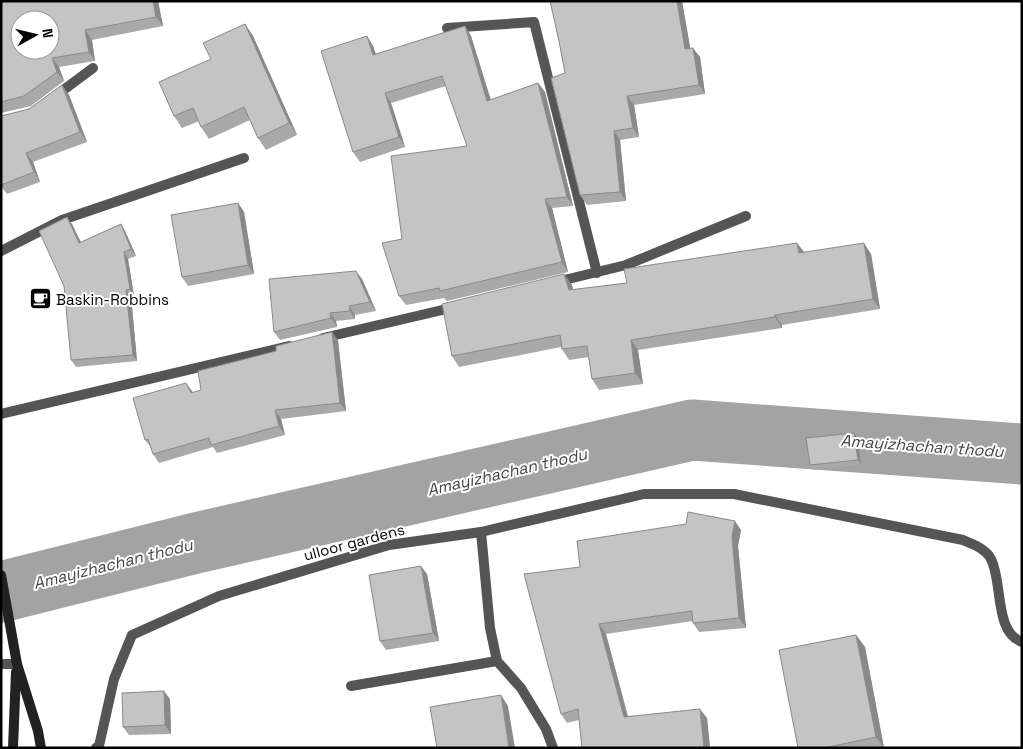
<svg xmlns="http://www.w3.org/2000/svg" width="1023" height="749" font-family="'Space Grotesk',sans-serif">
<style>
.lines{fill:none;stroke-linecap:round;stroke-linejoin:round}
.river{stroke:#a3a3a3;stroke-width:61}
.street{stroke:#555;stroke-width:10}
.secondary{stroke:#222;stroke-width:10}
.wall{fill:#a9a9a9}
.shaded-wall{fill:#898989}
.building{fill:#c4c4c4;stroke:#898989;fill-rule:evenodd}
.labels{text-anchor:middle;dominant-baseline:central;stroke-width:4;stroke-linejoin:round;paint-order:stroke}
.poi-label{font-size:15px;fill:#000;stroke:#fff;text-anchor:start}
.street-label{font-size:15px;fill:#000;stroke:#fff}
.water-label{font-size:16px;font-style:italic;fill:#444;stroke:#fff}
</style>
<rect width="100%" height="100%" fill="#fff"/>
<g class="lines">
<path class="river" d="M1 592 196 543 692 430 1022 454"/>
<g class="street">
<path d="M447 28 534 22 597 273"/>
<path d="M54 97 93 68"/>
<path d="M1 251 62 220 244 158"/>
<path d="M556 282 626 265 746 216"/>
<path d="M323 338 455 307"/>
<path d="M1 414 289 346"/>
<path d="M481 532 644 494H734L963 540C973 544 986 549 991 559 1003 583 994 632 1022 642"/>
<path d="M1 664H17"/>
<path d="M351 686 497 661"/>
<path d="M96 748 99 746 114 679 132 635 219 596 389 545 481 532 490 628 497 661 521 688 546 729 553 748"/>
</g>
<g class="secondary">
<path d="M1 575 17 664 38 731 41 748"/>
<path d="M13 748 16 672"/>
</g>
</g>
<g class="wall">
<path d="M1 1H158L163 26 92 40 95 61 59 67 64 81 31 106 1 113Z"/>
<path d="M550 1H682L690 48 700 57 705 94 634 105 639 137 620 140 626 201 587 205 580 195 565 73 559 41Z"/>
<path d="M245 24 253 36 297 135 266 150 258 138 250 120 209 139 201 127 199 121 182 128 174 116 211 59Z"/>
<path d="M465 26 471 36 491 100 538 83 545 92 573 206 552 208 568 272 447 301 444 298 406 305 399 296 402 239 467 146 446 86 391 103 405 147 360 162 353 152 367 36 373 46 376 54Z"/>
<path d="M62 85 69 95 87 142 33 162 40 182 7 194 1 186V116L29 109Z"/>
<path d="M238 203 244 212 254 274 188 286 182 277Z"/>
<path d="M72 224 81 242 121 224 125 231 136 256 128 259 134 296H131L137 361 76 367 71 360 64 286Z"/>
<path d="M804 252 871 254 880 309 782 325V328L638 350 643 384 599 390 592 379 589 357 569 360 562 349 561 347 459 367 452 356 564 274 572 285 573 290 627 283Z"/>
<path d="M362 279 376 311 355 315V319L336 321 337 327 280 340 274 332Z"/>
<path d="M332 332 338 341 346 411 281 419 285 435 217 453 213 447 159 463 153 454 150 446 145 440 192 391 193 393 201 390 276 351Z"/>
<path d="M857 437 861 464 813 470 810 465Z"/>
<path d="M741 530 738 546 746 628 699 632 693 623V621L606 634 628 716 707 718 710 748H582L579 720 567 723 561 714 580 567Z"/>
<path d="M427 574 439 641 386 650 380 641Z"/>
<path d="M856 635 865 647 884 748H798Z"/>
<path d="M170 699 171 734 129 735 123 727Z"/>
</g>
<g class="shaded-wall">
<path d="M153 1H158L163 26 156 17Z"/>
<path d="M677 1H682L692 58 685 49Z"/>
<path d="M245 24 253 36 297 135 289 123Z"/>
<path d="M465 26 471 36 494 111 487 101Z"/>
<path d="M85 30 92 40 95 61 89 52Z"/>
<path d="M367 36 373 46 379 65 373 55Z"/>
<path d="M693 48 700 57 705 94 699 85Z"/>
<path d="M52 58 59 67 64 81 57 72Z"/>
<path d="M538 83 545 92 573 206 567 197Z"/>
<path d="M62 85 69 95 87 142 80 132Z"/>
<path d="M385 93 391 103 405 147 399 137Z"/>
<path d="M627 96 634 105 639 137 633 128Z"/>
<path d="M614 131 620 140 626 201 620 192Z"/>
<path d="M26 153 33 162 40 182 34 172Z"/>
<path d="M545 199 552 208 568 272 562 262Z"/>
<path d="M238 203 244 212 254 274 248 265Z"/>
<path d="M67 217 72 224 84 250 79 243Z"/>
<path d="M121 224 125 231 136 256 131 249Z"/>
<path d="M797 243 805 253H799Z"/>
<path d="M864 243 871 254 880 309 873 299Z"/>
<path d="M124 252 128 259 134 296 130 289Z"/>
<path d="M356 271 362 279 376 311 370 302Z"/>
<path d="M564 274 572 285 576 301 569 290Z"/>
<path d="M126 290 131 296 137 361 133 355Z"/>
<path d="M349 306 355 315V319L350 311Z"/>
<path d="M330 313 336 321 337 327 331 318Z"/>
<path d="M775 315 782 325V328L775 317Z"/>
<path d="M332 332 338 341 346 411 340 403Z"/>
<path d="M631 340 638 350 643 384 635 373Z"/>
<path d="M186 383 192 391 197 402 191 393Z"/>
<path d="M275 410 281 419 285 435 279 426Z"/>
<path d="M854 433 857 437 861 464 858 460Z"/>
<path d="M735 521 741 530 738 546 746 628 739 618 732 536Z"/>
<path d="M421 566 427 574 439 641 433 633Z"/>
<path d="M599 624 606 634 630 726 624 717Z"/>
<path d="M856 635 865 647 884 748 876 737Z"/>
<path d="M164 691 170 699 171 734 165 725Z"/>
<path d="M501 695 508 706 515 748H509Z"/>
<path d="M700 709 707 718 710 748H704Z"/>
</g>
<g class="building">
<path d="M1 1H153L156 17 85 30 89 52 52 58 57 72 24 96 1 102ZM20 20H50V50H20Z"/>
<path d="M550 1H677L685 49 693 48 699 85 627 96 633 128 614 131 620 192 580 195 551 78 565 73 559 41Z"/>
<path d="M245 24 289 123 258 138 244 107 201 127 193 108 174 116 159 82 211 59 203 43Z"/>
<path d="M465 26 487 101 538 83 567 197 545 199 562 262 440 291 439 288 399 296 382 243 402 239 391 156 467 146 442 76 385 93 399 137 353 152 321 51 367 36 373 55Z"/>
<path d="M62 85 80 132 26 153 34 172 1 185V116L29 109Z"/>
<path d="M238 203 248 265 182 277 171 215Z"/>
<path d="M67 217 79 243 121 224 131 249 124 252 130 289 126 290 133 355 71 360 64 286 39 231Z"/>
<path d="M797 243 799 253 864 243 873 299 775 315V317L631 340 635 373 592 379 587 346 562 349 560 335 452 356 442 304 564 274 569 290 627 283 624 269Z"/>
<path d="M356 271 370 302 349 306 350 311 330 313 331 318 274 332 269 279Z"/>
<path d="M332 332 340 403 275 410 279 426 211 445 209 438 153 454 148 439 145 440 133 398 186 383 191 393 201 390 198 371 276 351V346Z"/>
<path d="M854 433 858 460 810 465 806 438Z"/>
<path d="M688 512 735 521 732 536 739 618 693 623 692 611 599 624 624 717 700 709 704 748H582L578 709 561 714 524 574 580 567 577 541 686 524Z"/>
<path d="M421 566 433 633 380 641 369 575Z"/>
<path d="M856 635 876 737 824 748H798L779 650Z"/>
<path d="M164 691 165 725 123 727 122 693Z"/>
<path d="M501 695 509 748H437L430 707Z"/>
</g>
<defs>
<symbol id="cafe-square" viewBox="-11 -11 22 22"><rect x="-9" y="-9" width="18" height="18" rx="4" fill="#000" stroke="#fff"/><path d="M-5.5-4.5H6V0H3Q3 3.5 0 3.5H-2.5Q-5.5 3.5-5.5 0ZM3-3.2v2h1.7v-2ZM-6 4.5H4V6H-6Z" fill="#fff"/></symbol>
</defs>
<g fill-rule="evenodd">
<use href="#cafe-square" x="28" y="286" width="25" height="25"/>
</g>
<g class="labels">
<g class="poi-label">
<text x="56" y="299">Baskin-Robbins</text>
</g>
<g class="street-label">
<text transform="translate(354 542) rotate(-15)">ulloor gardens</text>
</g>
<g class="water-label">
<text transform="translate(922 446) rotate(4)">Amayizhachan thodu</text>
<text transform="translate(507 472) rotate(-13)">Amayizhachan thodu</text>
<text transform="translate(113 564) rotate(-14)">Amayizhachan thodu</text>
</g>
</g>
<rect width="1023" height="749" fill="none" stroke="#000000" stroke-width="5"/>
<g transform="translate(35 35) rotate(82)"><circle r="24" fill="#ffffff" stroke="#999999"/>
<path d="M0-4L9 19L0 12L-9 19Z" fill="#000000"/>
<text y="-8" font-size="14" font-weight="bold" text-anchor="middle" fill="#000000">N</text>
</g>
</svg>
